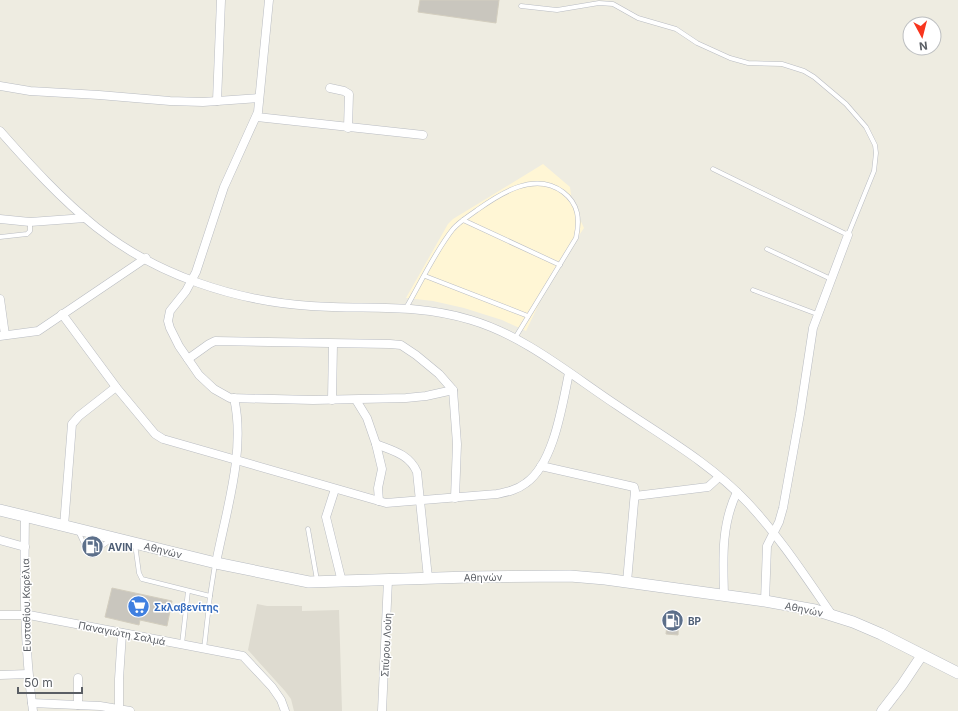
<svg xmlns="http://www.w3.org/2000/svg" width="958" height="711" font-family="Inter,sans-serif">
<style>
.commercial{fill:#fff6d5}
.education{fill:#dedbd0}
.building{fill:#c9c6be;stroke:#d3cebf}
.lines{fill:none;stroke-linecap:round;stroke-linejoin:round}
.service-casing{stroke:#b9bcc2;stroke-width:5}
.minor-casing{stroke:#b9bcc2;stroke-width:9}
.tertiary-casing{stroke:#b9bcc2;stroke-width:11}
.secondary-casing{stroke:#b7bbc1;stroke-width:12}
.service{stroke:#fff;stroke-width:4}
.minor{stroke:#fff;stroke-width:8}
.tertiary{stroke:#fff;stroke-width:10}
.secondary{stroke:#fff;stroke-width:11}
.labels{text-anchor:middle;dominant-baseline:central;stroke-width:3;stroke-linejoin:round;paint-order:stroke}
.service-label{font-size:10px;font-weight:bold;fill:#4e5e75;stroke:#fff;text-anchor:start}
.street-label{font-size:10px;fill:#5a5e64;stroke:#fff}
.shop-label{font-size:10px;font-weight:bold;fill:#366cbe;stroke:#fff;text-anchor:start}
</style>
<rect width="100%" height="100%" fill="#eeece1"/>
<path class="commercial" d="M543 164 570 187 572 202 584 228 554 272 526 331 502 320 464 308 433 301 406 298 448 224 453 219Z"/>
<path class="education" d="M257 604 267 606H302V611L339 610 342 711H294L291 699 285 691 248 650Z"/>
<g class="building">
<path d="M420 0H499L496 23 418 12Z"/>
<path d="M85 548 95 551V554L84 551Z"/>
<path d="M112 588 172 601 167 626 140 620 139 625 105 617Z"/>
<path d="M668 614 679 615 678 635 666 634Z"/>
</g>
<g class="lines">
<defs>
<g id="service">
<path d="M521 6 557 10 599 3 613 4 638 18 676 29 697 43 730 58 748 63 782 64 804 71 814 77 846 104 866 127 875 145 876 153 874 171 848 235 713 169"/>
<path d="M463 220 560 265"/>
<path d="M0 237 27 234 30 231V222"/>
<path d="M767 249 831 279"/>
<path d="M425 276 528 316"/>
<path d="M753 290 817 314"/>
<path d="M406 308C420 284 436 250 453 229 460 221 469 216 477 210 501 193 535 171 563 192 579 204 580 220 576 238L515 338"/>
<path d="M308 529 317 580"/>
<path d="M78 531 84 544 99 548 112 539"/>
<path d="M135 544 139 573 142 579 210 596"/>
<path d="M182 644 188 591"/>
<path d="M204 649 210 596 215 564"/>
</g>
<g id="minor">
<path d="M269 0 258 112 224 187 196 272 186 291 170 311 168 321 170 328 179 346 199 375 214 389 230 398 313 400 406 398 426 396 453 390"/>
<path d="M0 86 30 91 99 95 170 101 203 102 259 98"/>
<path d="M330 88 344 91 349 94 348 128"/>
<path d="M217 101 221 0"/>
<path d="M257 117 423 135"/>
<path d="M0 131C30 165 61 199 96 227 156 275 235 301 311 306 367 310 415 303 471 320 525 336 571 375 618 406 662 436 710 463 747 502 779 536 805 576 832 615"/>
<path d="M0 219 30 222 85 218"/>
<path d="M0 299 5 335"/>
<path d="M62 314 116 387 155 434 163 439 386 503 497 494C507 492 517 490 526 483 554 463 562 406 569 373"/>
<path d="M0 336 38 331 146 258"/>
<path d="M188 359 209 344 215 341 390 344 401 345 416 355 439 374 453 390 457 444 455 498"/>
<path d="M332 400 333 344"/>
<path d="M356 400 367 418 376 444C393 451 409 454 417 472L428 578"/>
<path d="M376 444 382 469 378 488 379 501"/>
<path d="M541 466 634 487 635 491 627 582"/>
<path d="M335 489 326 517 342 582"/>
<path d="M635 496 708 487 719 477"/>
<path d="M25 516C24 581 24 647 33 711"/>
<path d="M64 526 72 424 79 416 116 387"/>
<path d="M0 540 25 547"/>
<path d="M216 563C226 511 246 451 234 398"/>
<path d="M724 595C723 559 721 525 737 492"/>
<path d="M765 601 767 546 779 522 783 508 800 414 813 328 848 235"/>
<path d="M0 615H29L243 656 272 687 281 700 285 711"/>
<path d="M0 675 28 674"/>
<path d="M32 703 100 706 130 711"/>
<path d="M78 705V678"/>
<path d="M119 711V679L122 633"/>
<path d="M382 711 388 580"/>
</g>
<path id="tertiary" d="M882 711 902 685 922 655"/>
<path id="secondary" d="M0 510 216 563 309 582 469 577 570 576 605 579 765 601 815 610 853 622 881 634 958 673"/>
</defs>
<use href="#service" class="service-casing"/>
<use href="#minor" class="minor-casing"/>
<use href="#tertiary" class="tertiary-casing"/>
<use href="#secondary" class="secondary-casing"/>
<use href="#service" class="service"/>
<use href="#minor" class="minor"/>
<use href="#tertiary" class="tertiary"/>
<use href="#secondary" class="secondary"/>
</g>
<defs>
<symbol id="fuel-disc" viewBox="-11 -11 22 22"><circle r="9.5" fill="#5c6f8a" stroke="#fff"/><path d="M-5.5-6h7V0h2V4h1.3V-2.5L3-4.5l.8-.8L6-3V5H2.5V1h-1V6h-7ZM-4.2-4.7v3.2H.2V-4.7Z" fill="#fff"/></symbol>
<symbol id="supermarket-disc" viewBox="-11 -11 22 22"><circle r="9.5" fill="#3f7fe0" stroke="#fff"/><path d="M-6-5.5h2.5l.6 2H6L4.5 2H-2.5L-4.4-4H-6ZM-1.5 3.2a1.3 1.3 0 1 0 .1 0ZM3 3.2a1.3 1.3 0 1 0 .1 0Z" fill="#fff"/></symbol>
</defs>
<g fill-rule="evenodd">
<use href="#fuel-disc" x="80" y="534" width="25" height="25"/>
<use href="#supermarket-disc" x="126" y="594" width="25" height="25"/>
<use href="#fuel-disc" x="660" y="608" width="25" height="25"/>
</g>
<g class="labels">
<g class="service-label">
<text x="108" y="547">AVIN</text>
<text x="688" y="621">BP</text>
</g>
<g class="street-label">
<text transform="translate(163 550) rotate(14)">Αθηνών</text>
<text transform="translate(483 577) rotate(-1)">Αθηνών</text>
<text transform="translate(26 605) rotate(-91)">Ευσταθίου Καρέλια</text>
<text transform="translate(804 609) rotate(12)">Αθηνών</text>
<text transform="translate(122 633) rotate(11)">Παναγιώτη Σαλμά</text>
<text transform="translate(386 645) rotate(-87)">Σπύρου Λούη</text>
</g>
<g class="shop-label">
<text x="154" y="607">Σκλαβενίτης</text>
</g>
</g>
<g transform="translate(922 36) rotate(173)"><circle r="19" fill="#ffffff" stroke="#bdbfc1"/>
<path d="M0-3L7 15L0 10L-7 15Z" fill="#f8351e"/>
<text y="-6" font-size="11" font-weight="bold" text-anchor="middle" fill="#5a5e64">N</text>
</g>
<path d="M18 687v6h64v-6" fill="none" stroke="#5a5e64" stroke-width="2"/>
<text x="24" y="687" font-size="12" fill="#5a5e64" stroke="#ffffff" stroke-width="3" paint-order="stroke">50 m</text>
</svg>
